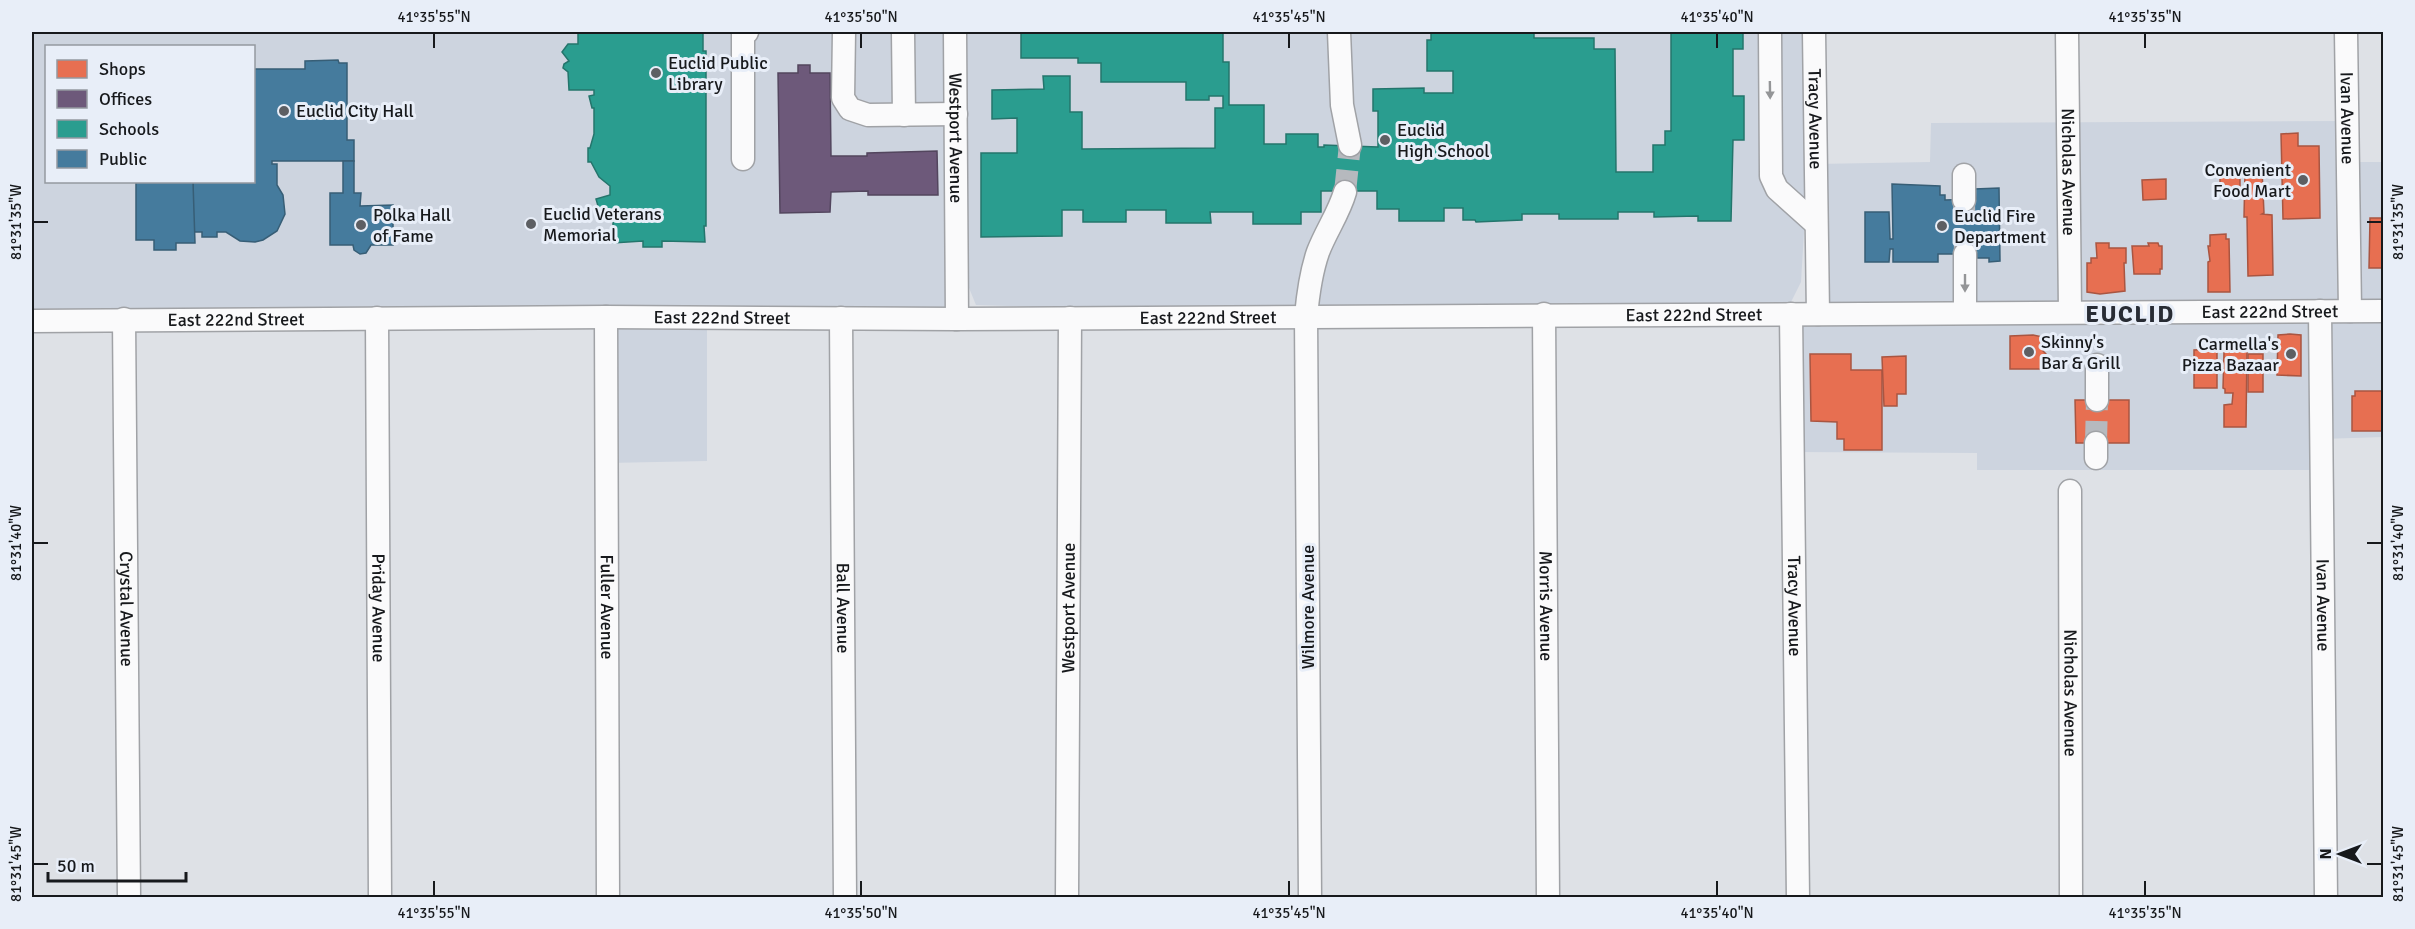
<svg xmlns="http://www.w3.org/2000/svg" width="2415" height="929" font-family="Signika,sans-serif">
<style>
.built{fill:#cdd4df;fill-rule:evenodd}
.shops{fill:#e76f51;stroke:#a95541;stroke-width:1.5}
.offices{fill:#6d597a;stroke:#53465e;stroke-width:1.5}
.schools{fill:#2a9d8f;stroke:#24756c;stroke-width:1.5}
.public{fill:#457b9d;stroke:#375e76;stroke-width:1.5}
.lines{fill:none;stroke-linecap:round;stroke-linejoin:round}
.minor-tunnel{stroke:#b6b9be;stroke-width:22;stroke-dasharray:22 11;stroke-linecap:butt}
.minor-casing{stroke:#a0a2a6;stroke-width:25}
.minor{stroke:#fafafb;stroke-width:22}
.oneway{fill:#949597}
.ticks{fill:none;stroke:#17191c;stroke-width:2}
.poi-dot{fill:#5d5f63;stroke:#e8eef8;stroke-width:2}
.labels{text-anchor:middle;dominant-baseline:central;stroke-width:6;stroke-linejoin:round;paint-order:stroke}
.poi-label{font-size:18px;fill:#17191c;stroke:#e8eef8;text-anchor:start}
.street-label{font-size:18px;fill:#17191c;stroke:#e8eef8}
.district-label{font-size:24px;font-weight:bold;letter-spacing:1.5px;fill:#282c34;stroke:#e8eef8}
.neatline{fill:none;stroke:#17191c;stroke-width:2}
.ticks-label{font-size:15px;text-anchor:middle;fill:#17191c}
</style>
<rect width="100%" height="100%" fill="#dee1e6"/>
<g class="built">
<path d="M32 32H955L957 319 707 318V461L607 463 606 317 32 321ZM46 46H254V182H46Z"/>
<path d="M964 32H1804L1806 198 1801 282 1791 302 1780 303 1075 308 976 305 967 283Z"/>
<path d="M2347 121 2348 162H2383V437L2322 439V470H1977V453L1793 452 1791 314H1817L1816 164 1930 162 1931 123Z"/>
</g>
<g class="shops">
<path d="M2298 133V146H2319L2320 218 2283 219 2281 134Z"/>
<path d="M2240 167V189L2220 190V168Z"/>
<path d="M2262 170 2264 213 2262 214 2272 215 2273 275 2248 276 2247 217H2244L2245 171Z"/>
<path d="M2166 179V199L2143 200 2142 180Z"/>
<path d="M2370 218H2384V268H2369Z"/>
<path d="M2226 234V239H2229L2230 292H2208V262L2210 261 2208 246H2210V235Z"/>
<path d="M2096 243H2109V248H2126V263H2124L2125 291 2100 294 2087 292V263H2091V258H2097Z"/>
<path d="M2148 243H2158L2159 246H2162V269H2160V274H2134L2132 246H2149Z"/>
<path d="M2290 334 2301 335V376L2277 375 2278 335Z"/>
<path d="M2033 335 2043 337V351L2046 354 2043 369H2010V336Z"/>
<path d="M2217 349V388H2194V350Z"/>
<path d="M2236 351H2247L2246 427H2224V405L2232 404 2233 393H2225V389L2223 388 2224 352Z"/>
<path d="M1810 354H1851V370H1882V450H1844V439H1837V422L1811 421Z"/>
<rect x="2248" y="354" width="15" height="38"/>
<path d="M1906 356V394H1897V406H1884L1882 357Z"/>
<path d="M2355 391H2384V431H2352V396H2355Z"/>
<path d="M2075 400H2129V443H2076Z"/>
</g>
<path class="offices" d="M798 65H810V73H830L831 156H867V153L937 151 938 195H868V191L831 192 830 212 780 213 778 73H798Z"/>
<g class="schools">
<path d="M578 32H703V51H706V226H704L705 242 662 241V247H643V241L613 243V212L601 216 596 199 610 195V186L599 177 591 162H588V148H590L594 134V108H592L589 96 594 95V90H569L568 72 563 68 564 64 569 61 562 52 568 44H578Z"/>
<path d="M1021 32H1243V33H1223V62H1229V105H1264V144H1286V134H1318V147H1324V145L1378 147V111H1373V89L1424 88V93H1453V71H1427V40H1431V32H1534V38H1594V49H1615L1616 172H1653V145H1665V131H1671V32H1743V49H1733V96H1744V140H1733L1731 221H1698V216L1654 217V212H1618V219H1559V214H1522V220L1476 222 1475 220H1463V208H1444V221H1399V209H1377V191H1321V212H1301V224H1253V212H1210L1211 223H1166V210H1126V222H1083V210H1062V236L981 237V153H1017V118L992 119V90L1044 89 1043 76H1070V112H1082V149L1215 148V108H1223V96H1209V100H1186V82H1101V63H1078V58H1021Z"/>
</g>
<g class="public">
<path d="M338 60 339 63H347V140H354V161H272V164H277V185L283 195 285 214 277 231 263 240 255 242 240 241 226 232H217V237H202V232H193V182H254V69H305V61Z"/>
<path d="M343 161H354V193H361L360 206 393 205V245H371L366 253 360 254 354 250 353 245H330V193H343Z"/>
<path d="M136 182H193L195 243H176V250H154V240H136Z"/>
<path d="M1892 184 1940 186V195H1945V200L1976 199 1975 189 1999 188 2000 261 1989 262V258H1977V254H1938V262H1893V249H1890L1889 262H1865V212H1889L1890 239H1893Z"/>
</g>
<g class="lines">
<g class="minor-tunnel">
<path d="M1345 192 1350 145"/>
<path d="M1964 200 1965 254"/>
<path d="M2096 443 2097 400"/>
</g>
<defs>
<g id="minor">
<path d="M844 32 843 98 850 109 868 115 956 114"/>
<path d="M903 32 904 115"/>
<path id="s1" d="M955 32 957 319"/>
<path d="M1339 32 1342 105 1350 145"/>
<path d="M1770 32 1771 176 1777 189 1816 224"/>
<path id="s2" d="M1814 32 1818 314"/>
<path id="s3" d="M2067 32 2070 311"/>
<path id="s4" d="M2346 32 2350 311"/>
<path d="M743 159V33L747 32"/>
<path d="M1964 175V200"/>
<path d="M1965 254V312"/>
<path id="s5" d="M2320 311 2326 898"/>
<path id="s6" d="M1544 314 1548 898"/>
<path id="s7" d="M1791 314 1798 898"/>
<path id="s8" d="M606 317 608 898"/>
<path id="s9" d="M377 318 380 898"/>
<path id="s10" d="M841 318 845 898"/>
<path id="s11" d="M124 319 129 898"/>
<path id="s12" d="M32 321 606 317 957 319 2384 311"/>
<path d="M2097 365V400"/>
<path d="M2096 443V458"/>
<path id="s13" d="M2070 491 2071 898"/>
<path id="s14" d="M1067 898 1070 318"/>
<path d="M1310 898 1306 316C1308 294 1311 272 1318 252 1326 231 1339 213 1345 192"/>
</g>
</defs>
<use href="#minor" class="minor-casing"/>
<use href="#minor" class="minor"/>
</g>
<defs><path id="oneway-solid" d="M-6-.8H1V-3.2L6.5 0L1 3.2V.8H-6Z" transform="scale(1.5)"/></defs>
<g class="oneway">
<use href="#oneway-solid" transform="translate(1770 90) rotate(89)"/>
<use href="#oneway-solid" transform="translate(1965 283) rotate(90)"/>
</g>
<path class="ticks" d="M434 33V48M861 33V48M1289 33V48M1717 33V48M2145 33V48M33 222H48M2367 222H2382M33 543H48M2367 543H2382M33 864H48M2367 864H2382M434 881V896M861 881V896M1289 881V896M1717 881V896M2145 881V896"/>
<g class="poi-dot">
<circle cx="656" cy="73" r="6"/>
<circle cx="284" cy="111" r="6"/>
<circle cx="1385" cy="140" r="6"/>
<circle cx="2303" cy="180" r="6"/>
<circle cx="531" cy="224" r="6"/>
<circle cx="361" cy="225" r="6"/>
<circle cx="1942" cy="226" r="6"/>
<circle cx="2029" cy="352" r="6"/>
<circle cx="2291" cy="354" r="6"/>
</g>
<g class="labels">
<g class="poi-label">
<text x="668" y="63">Euclid Public<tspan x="668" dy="21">Library</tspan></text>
<text x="296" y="111">Euclid City Hall</text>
<text x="1397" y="130">Euclid<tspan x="1397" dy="21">High School</tspan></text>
<text x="2291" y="170" text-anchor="end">Convenient<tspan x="2291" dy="21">Food Mart</tspan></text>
<text x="543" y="214">Euclid Veterans<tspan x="543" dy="21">Memorial</tspan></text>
<text x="373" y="215">Polka Hall<tspan x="373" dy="21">of Fame</tspan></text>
<text x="1954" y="216">Euclid Fire<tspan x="1954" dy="21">Department</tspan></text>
<text x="2041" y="342">Skinny's<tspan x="2041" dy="21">Bar &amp; Grill</tspan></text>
<text x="2279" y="344" text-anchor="end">Carmella's<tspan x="2279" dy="21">Pizza Bazaar</tspan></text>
</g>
<g class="street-label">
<text stroke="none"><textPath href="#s4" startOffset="86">Ivan Avenue</textPath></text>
<text stroke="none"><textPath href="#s2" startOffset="87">Tracy Avenue</textPath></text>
<text stroke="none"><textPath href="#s1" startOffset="106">Westport Avenue</textPath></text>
<text stroke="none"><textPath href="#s3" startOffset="140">Nicholas Avenue</textPath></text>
<text stroke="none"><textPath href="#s12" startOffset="2238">East 222nd Street</textPath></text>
<text stroke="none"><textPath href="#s12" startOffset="1662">East 222nd Street</textPath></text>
<text stroke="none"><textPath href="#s12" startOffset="1176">East 222nd Street</textPath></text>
<text stroke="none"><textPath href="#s12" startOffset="690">East 222nd Street</textPath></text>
<text stroke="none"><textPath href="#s12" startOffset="204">East 222nd Street</textPath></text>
<text stroke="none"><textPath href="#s5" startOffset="294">Ivan Avenue</textPath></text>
<text stroke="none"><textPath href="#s6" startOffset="292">Morris Avenue</textPath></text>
<text stroke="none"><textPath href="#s7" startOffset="292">Tracy Avenue</textPath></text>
<text stroke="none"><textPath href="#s8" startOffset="290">Fuller Avenue</textPath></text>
<text transform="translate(1308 607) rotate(-90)">Wilmore Avenue</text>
<text stroke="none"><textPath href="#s11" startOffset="290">Crystal Avenue</textPath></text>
<text stroke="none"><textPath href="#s9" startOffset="290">Priday Avenue</textPath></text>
<text stroke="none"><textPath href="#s10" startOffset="290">Ball Avenue</textPath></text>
<text stroke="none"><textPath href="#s14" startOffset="290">Westport Avenue</textPath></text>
<text stroke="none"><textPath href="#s13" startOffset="202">Nicholas Avenue</textPath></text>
</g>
<g class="district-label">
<text x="2130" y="314">EUCLID</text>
</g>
</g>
<rect width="2415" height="929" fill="none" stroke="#e8eef8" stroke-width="66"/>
<rect x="45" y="45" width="210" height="138" fill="#e8eef8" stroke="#9499a0" stroke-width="1.5"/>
<rect x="57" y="60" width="30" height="18" fill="#e76f51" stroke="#9499a0" stroke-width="1.5"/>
<text x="99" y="75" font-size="18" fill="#17191c">Shops</text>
<rect x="57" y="90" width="30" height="18" fill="#6d597a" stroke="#9499a0" stroke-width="1.5"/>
<text x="99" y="105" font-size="18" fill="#17191c">Offices</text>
<rect x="57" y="120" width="30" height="18" fill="#2a9d8f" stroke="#9499a0" stroke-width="1.5"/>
<text x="99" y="135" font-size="18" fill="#17191c">Schools</text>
<rect x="57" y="150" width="30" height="18" fill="#457b9d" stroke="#9499a0" stroke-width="1.5"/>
<text x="99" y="165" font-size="18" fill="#17191c">Public</text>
<g transform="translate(2340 854) rotate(270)" stroke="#e8eef8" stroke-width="4.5" paint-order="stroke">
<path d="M0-4.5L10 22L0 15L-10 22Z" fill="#17191c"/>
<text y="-9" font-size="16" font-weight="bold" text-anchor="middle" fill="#17191c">N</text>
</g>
<path d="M48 872v9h138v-9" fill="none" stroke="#17191c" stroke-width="3"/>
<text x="57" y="872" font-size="18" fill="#17191c" stroke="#e8eef8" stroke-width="4.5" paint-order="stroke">50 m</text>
<rect x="33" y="33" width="2349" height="863" class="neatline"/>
<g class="ticks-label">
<text x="434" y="22">41°35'55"N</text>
<text x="861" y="22">41°35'50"N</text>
<text x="1289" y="22">41°35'45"N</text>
<text x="1717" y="22">41°35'40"N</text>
<text x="2145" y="22">41°35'35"N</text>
<text transform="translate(2398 222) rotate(-90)" y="5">81°31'35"W</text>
<text transform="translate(16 222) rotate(-90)" y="5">81°31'35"W</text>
<text transform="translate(2398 543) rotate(-90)" y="5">81°31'40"W</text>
<text transform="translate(16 543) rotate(-90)" y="5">81°31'40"W</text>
<text transform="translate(2398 864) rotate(-90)" y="5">81°31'45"W</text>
<text transform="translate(16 864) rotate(-90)" y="5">81°31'45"W</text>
<text x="434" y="918">41°35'55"N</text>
<text x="861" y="918">41°35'50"N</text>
<text x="1289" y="918">41°35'45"N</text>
<text x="1717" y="918">41°35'40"N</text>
<text x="2145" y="918">41°35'35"N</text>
</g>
</svg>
